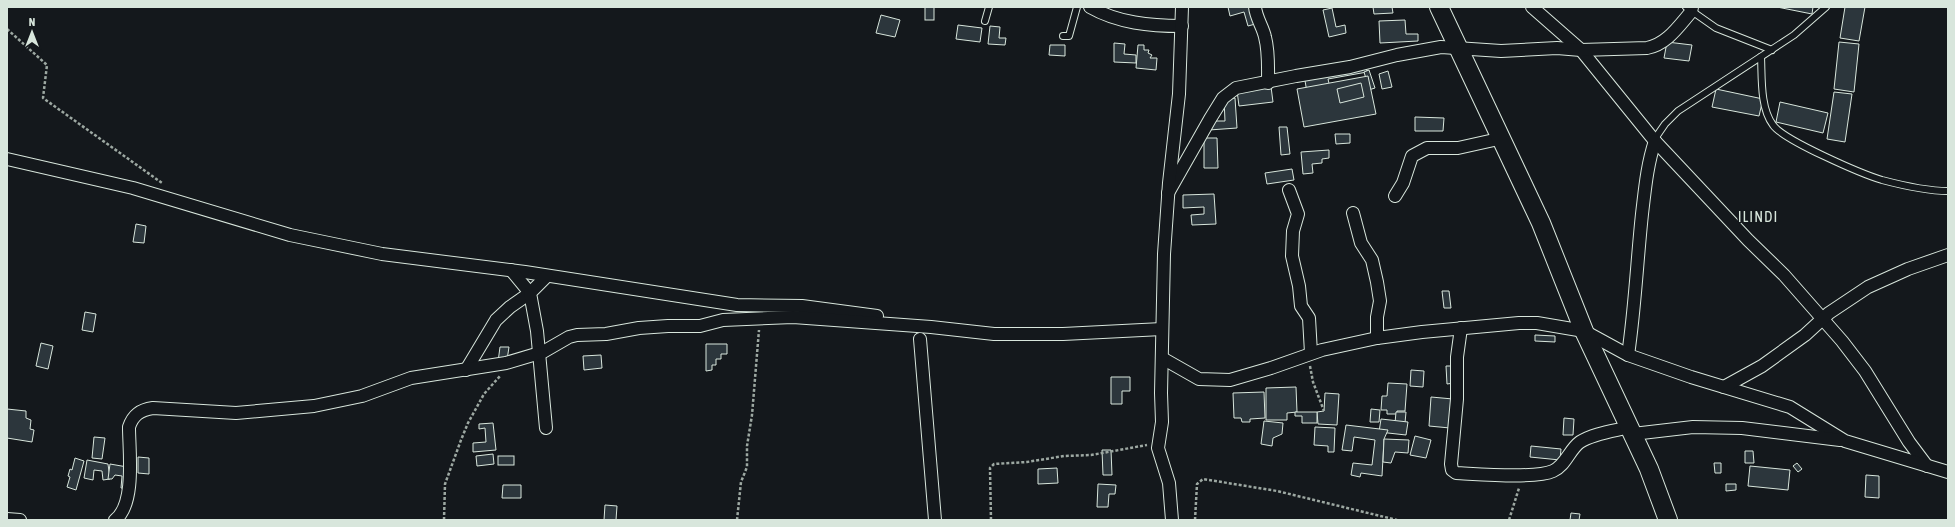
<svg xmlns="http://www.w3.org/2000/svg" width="1955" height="527" font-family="'Asap Condensed',sans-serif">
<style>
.building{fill:#2c363c;stroke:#d8e6dc}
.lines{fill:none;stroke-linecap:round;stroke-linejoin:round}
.lane-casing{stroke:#d8e6dc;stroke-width:8}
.street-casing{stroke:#d8e6dc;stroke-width:14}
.secondary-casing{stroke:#d8e6dc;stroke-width:20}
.path{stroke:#9da8a2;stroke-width:2.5;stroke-dasharray:3 2;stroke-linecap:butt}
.lane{stroke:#14181c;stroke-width:6}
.street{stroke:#14181c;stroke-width:12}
.secondary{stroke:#14181c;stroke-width:18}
.labels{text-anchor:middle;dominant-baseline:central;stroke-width:3;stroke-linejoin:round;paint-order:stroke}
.quarter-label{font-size:15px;letter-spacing:1px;fill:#d8e6dc;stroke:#14181c}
</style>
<rect width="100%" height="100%" fill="#14181c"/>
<g class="building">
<rect x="925" y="7" width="9" height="13"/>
<path d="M1228 7H1255L1259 23 1248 26 1244 12 1230 16Z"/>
<path d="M1373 7H1392L1393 13 1374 14Z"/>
<path d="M1777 7H1813L1812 14Z"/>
<path d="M1845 7H1865L1859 41 1840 38Z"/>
<path d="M1332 8 1336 27 1345 25 1346 33 1329 37 1323 10Z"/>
<path d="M881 15 900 20 895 37 876 33Z"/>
<path d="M1405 20 1406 34H1418V41L1380 43 1379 21Z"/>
<path d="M958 25 982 28 980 42 956 39Z"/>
<path d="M990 26 1000 27 999 38H1006L1005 45 988 44Z"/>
<path d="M1667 42 1692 45 1689 61 1664 58Z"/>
<path d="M1839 42 1859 44 1854 92 1834 89Z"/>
<path d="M1114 43 1125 44 1124 54 1136 55V63L1114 62Z"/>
<path d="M1050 45H1065V56L1049 55Z"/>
<path d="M1138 45H1144V50H1149L1148 53 1152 55 1150 58H1157L1156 70 1136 68Z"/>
<path d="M1366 60 1367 72 1328 79 1331 92 1308 98 1304 75Z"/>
<path d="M1369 70 1375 88 1362 92 1360 84 1367 82 1364 72Z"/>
<path d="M1388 71 1392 87 1382 89 1379 74Z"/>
<path d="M1368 76 1376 114 1304 127 1297 89Z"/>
<path d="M1270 79 1273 102 1239 106 1236 83Z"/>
<path d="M1361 83 1364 97 1340 103 1337 89Z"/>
<path d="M1716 89 1763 99 1759 116 1712 107Z"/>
<path d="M1834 92 1852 94 1845 142 1827 139Z"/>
<path d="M1235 98 1237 128 1209 130V121H1225L1224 99Z"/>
<path d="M1780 102 1828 113 1823 133 1776 122Z"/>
<path d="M1415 117 1444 118 1443 131H1415Z"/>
<path d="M1279 127H1287L1290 154 1281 155Z"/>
<path d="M1335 134H1350V143L1336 144Z"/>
<path d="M1204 138H1217L1218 168H1204Z"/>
<path d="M1329 150V158L1322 159V163L1312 164 1313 173 1303 174 1301 152Z"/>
<path d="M1292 169 1294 180 1267 184 1265 173Z"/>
<path d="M1214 194 1216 224 1192 225 1191 215 1204 214V207L1183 208V195Z"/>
<path d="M136 224 146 226 144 243 133 242Z"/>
<path d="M1442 291H1449L1451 308H1444Z"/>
<path d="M85 312 96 314 93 332 82 330Z"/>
<path d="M1535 335 1555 336V342L1535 341Z"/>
<path d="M41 343 53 346 48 369 36 366Z"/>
<path d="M706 344H727V354H721V359H716V365H712V370L706 371Z"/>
<path d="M500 347H509L507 360 498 362Z"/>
<path d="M601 355 602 368 584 370 583 356Z"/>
<path d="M1446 366H1453L1454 383 1447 384Z"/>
<path d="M1411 370 1424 371 1423 387 1410 386Z"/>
<path d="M1111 377H1130V391H1122V404H1111Z"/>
<path d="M1388 383 1407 384 1405 411H1397V414H1387V410H1381L1382 396H1387Z"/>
<path d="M1296 387 1297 412 1287 413V420H1266V388Z"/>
<path d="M1264 392 1265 418 1250 419V422H1242L1241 418H1234L1233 393Z"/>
<path d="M1325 393 1339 394 1337 425 1318 424 1317 412 1324 411Z"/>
<path d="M1431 397 1453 399 1450 428 1429 426Z"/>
<path d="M7 409 26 411V418L31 420 30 429 34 430 32 442 7 438Z"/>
<path d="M1371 409 1380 410 1379 422H1370Z"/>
<path d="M1295 412H1317V423H1302V416H1295Z"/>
<path d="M1396 412H1406L1405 423H1395Z"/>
<path d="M1564 418 1574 419 1573 435H1563Z"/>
<path d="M1381 419 1408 422 1406 435 1379 432Z"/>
<path d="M1264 421 1283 423 1282 434 1273 438 1272 446 1261 444Z"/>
<path d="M493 423 496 450 473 452V443L486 442 485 428 479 429V424Z"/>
<path d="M1346 425 1388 430 1384 439 1382 476 1361 473 1360 477 1351 475 1353 463 1372 465 1375 440 1354 437 1352 451 1342 450Z"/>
<path d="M1315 427 1335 428 1334 452H1328V446L1314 445Z"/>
<path d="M1415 436 1431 440 1426 458 1410 455Z"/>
<path d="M94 437 105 438 102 459 92 458Z"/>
<path d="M1384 439 1409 440 1408 453 1395 452 1391 463 1383 462Z"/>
<path d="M1531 446 1561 449 1560 460 1530 457Z"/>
<path d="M1102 450H1111L1112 475H1103Z"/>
<path d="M1745 451H1753L1754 463H1745Z"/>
<path d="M493 454 494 464 477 466 476 456Z"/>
<rect x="498" y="456" width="16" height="9"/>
<path d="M138 457 149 458V474L138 473Z"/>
<path d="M75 458 84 461 76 490 67 487 70 477 68 476 70 469 72 470Z"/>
<path d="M87 460 108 464 110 479 103 480 102 471 94 470 93 480 84 478Z"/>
<path d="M1714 463H1721V473H1715Z"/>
<path d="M1797 463 1802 469 1798 472 1793 466Z"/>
<path d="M110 464 133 468 130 489 121 488 122 476 115 475 112 479H108Z"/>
<path d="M1750 466 1790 470 1788 490 1748 486Z"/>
<path d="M1057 468 1058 483 1038 484V469Z"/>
<path d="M1866 475 1879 476V498L1865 497Z"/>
<path d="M1098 484 1116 485 1115 494H1109L1108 507H1097Z"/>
<path d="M1726 484H1736V490L1726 491Z"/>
<path d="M503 485H521V498H502Z"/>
<path d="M605 505 617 506 616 520H604Z"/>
<path d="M1571 513 1580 514 1579 520H1570Z"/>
</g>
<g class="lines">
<defs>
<g id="lane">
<path d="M1686 7 1716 28 1772 50"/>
<path d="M985 21 989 7"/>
<path d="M1063 36H1069L1077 7"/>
<path d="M1761 57C1762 77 1760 108 1773 125 1783 140 1862 174 1882 180 1901 185 1928 191 1948 191"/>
<path d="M1654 140 1665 124 1678 111 1794 35 1826 7"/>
</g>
<g id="street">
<path d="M1090 7C1118 23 1150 26 1182 26"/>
<path d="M1255 7C1256 18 1263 27 1265 37 1269 52 1268 68 1268 83"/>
<path d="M1532 7 1581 50 1654 140 1748 240 1784 275 1842 341 1865 371 1909 442 1927 466"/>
<path d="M7 159 133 188 290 235 382 254 525 272 737 305 802 306 877 316"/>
<path d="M1289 190 1298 214 1293 231 1292 256 1299 286 1301 306 1309 318 1311 353"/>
<path d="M1168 193 1210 119 1223 98 1236 88 1296 76 1350 67 1397 55 1441 47 1501 51 1557 48 1581 50 1647 48C1667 44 1678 27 1691 12L1692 7"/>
<path d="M1395 196 1403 183 1412 156 1427 148H1458L1494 140 1499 134"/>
<path d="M1353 213 1361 243 1372 260 1377 282 1380 301 1377 317V338"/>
<path d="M1461 328 1457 357V399L1451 464 1452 470 1456 473C1478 474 1536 479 1553 471 1566 465 1569 450 1580 442 1594 433 1614 431 1630 427"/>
<path d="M920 339 935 520"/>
<path d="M1628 355C1635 308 1637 261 1642 214 1645 189 1647 165 1655 141"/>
<path d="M1162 358 1199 379 1230 380 1271 368 1322 350 1377 338 1422 332 1519 323H1537L1584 331 1628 355 1691 377 1790 407 1845 441 1948 472"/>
<path d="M466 370 496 320 510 307 530 293 511 270"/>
<path d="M1724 387 1762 366 1805 335 1829 313 1868 287 1908 269 1948 255"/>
<path d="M546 428 537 331 530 293 547 276"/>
<path d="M1633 434 1693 427 1742 428 1840 440"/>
<path d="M7 519 20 520"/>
<path d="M115 520C136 504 129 451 129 427 133 415 140 410 153 408L236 413 314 406 362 396 411 378 506 363 543 352 569 337 577 335 606 334 639 328 668 326H700L723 320 793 317 931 327 994 334H1063L1162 329"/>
<path d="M1172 520 1169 483 1158 448 1162 422 1161 393 1164 254 1169 183 1179 94 1182 7"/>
</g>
<path id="secondary" d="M1439 7 1541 223 1584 331 1649 469 1668 520"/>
</defs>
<use href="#lane" class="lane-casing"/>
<use href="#street" class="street-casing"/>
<use href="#secondary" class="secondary-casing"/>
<g class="path">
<path d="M7 29 47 65 43 98 162 183"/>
<path d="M1310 366 1313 382 1324 411"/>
<path d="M444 520 445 484 461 440 468 423 484 394 500 376"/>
<path d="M737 520 741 482 747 467V446L752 415 759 330"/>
<path d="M991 520 990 468 994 464 1027 462 1064 456 1091 455 1147 445"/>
<path d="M1195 520 1197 484 1203 479 1277 491 1397 520"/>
<path d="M1509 520 1519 488"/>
</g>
<use href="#lane" class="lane"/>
<use href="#street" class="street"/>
<use href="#secondary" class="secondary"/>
</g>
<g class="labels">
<g class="quarter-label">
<text x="1758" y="216">ILINDI</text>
</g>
</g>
<rect width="1955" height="527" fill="none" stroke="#d8e6dc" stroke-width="16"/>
<g transform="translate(32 32)" stroke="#14181c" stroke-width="3" paint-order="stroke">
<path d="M0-3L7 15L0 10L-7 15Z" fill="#d8e6dc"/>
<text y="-6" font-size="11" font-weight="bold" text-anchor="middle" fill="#d8e6dc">N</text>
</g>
</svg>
